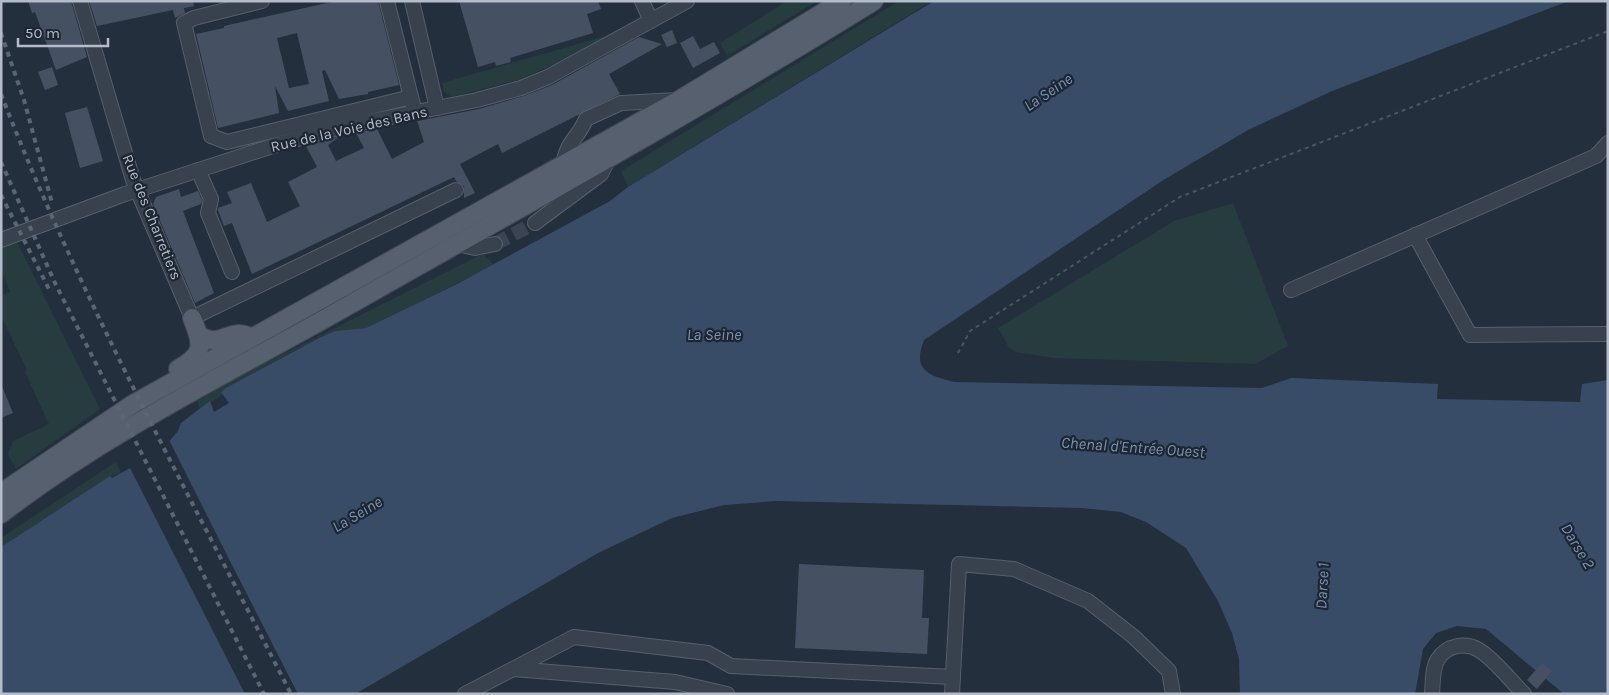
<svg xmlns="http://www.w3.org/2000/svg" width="1609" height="695" font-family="Karla,sans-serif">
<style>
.green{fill:#263c3f}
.water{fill:#394c67}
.pier{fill:#242f3e}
.building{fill:#455162;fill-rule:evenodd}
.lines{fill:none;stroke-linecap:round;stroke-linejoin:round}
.minor-tunnel{stroke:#3a4453;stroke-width:14;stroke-dasharray:14 7;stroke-linecap:butt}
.minor-casing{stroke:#565f6c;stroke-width:16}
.major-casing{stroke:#414a57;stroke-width:20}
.path{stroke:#44595c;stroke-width:2;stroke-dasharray:4 4;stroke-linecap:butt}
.minor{stroke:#38414e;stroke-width:14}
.major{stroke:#56606e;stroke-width:18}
.rail{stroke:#5a6575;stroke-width:4;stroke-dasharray:5 5;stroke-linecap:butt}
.labels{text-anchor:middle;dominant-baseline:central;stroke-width:4.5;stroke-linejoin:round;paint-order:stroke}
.street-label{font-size:15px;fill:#b4bcc9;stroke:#1d2633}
.water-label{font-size:16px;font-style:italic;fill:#7c92b1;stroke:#1d2633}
</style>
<rect width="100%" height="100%" fill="#242f3e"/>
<g class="green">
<path d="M787 1H817L727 56 720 43Z"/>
<path d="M899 1H932L628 187 621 171Z"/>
<path d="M613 34 583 52 518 80 451 97 444 92 442 83Z"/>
<path d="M1233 203 1288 346 1255 364 1054 358 1016 352 1009 348 998 328 1174 221Z"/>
<path d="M16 240 100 409 16 469 8 454 13 441 49 424 25 372 27 370 1 316V295L10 292 1 270V247Z"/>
<path d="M483 254 494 265 366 328 335 331 318 338 276 361 200 409 197 401 245 373Z"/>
<path d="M116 462 121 473 110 476 1 547V538Z"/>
</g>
<path class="water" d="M934 1H1569L1332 91 1248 130 1165 179 924 340C912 370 928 375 954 382L1262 388 1291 378 1438 384 1437 399 1580 402 1582 384 1608 380V694H1564L1486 629 1457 626 1436 633 1423 649 1415 694H1240L1239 659 1232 633 1218 601 1186 548 1146 522 1121 512 1082 508 776 501 724 505 672 518 598 553 355 694H1V547L110 476 112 478 161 451 178 431 181 423 210 401 214 412 229 403 221 392 226 388 319 338 335 331 366 328 459 283 610 201 628 187Z"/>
<path class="pier" d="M168 438 229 559 298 694H245L129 466 157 450Z"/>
<g class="building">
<path d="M28 1H71L87 57 56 70 35 12 32 13Z"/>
<path d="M89 1H193L194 6 184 8 185 13 175 18 173 10 97 26Z"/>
<path d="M336 1H378L399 85 368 92V94L339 99 325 70 322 71 329 101 288 111 275 86 279 113 218 128 196 34 224 28V26ZM297 33 309 84 289 88 277 38Z"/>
<path d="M459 1H598L601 9 587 14 593 33 510 58 511 62 496 66 495 62 478 67Z"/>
<path d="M672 30 677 43 667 47 661 35Z"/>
<path d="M693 36 700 49 714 42 720 53 693 68 680 43Z"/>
<path d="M639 37 662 44 609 74 620 94 502 153 498 144 460 164 475 193 464 198V186L456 181 454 177 252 274 232 223 224 226 218 210V208L232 203 227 192 251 183 267 222 300 206 288 182 317 167 306 146 339 137 328 145 336 161 364 148 356 133 377 129 392 159 424 142 417 121 479 109 524 96 552 85Z"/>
<path d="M52 67 58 85 45 90 38 72Z"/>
<path d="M87 107 103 161 80 168 65 113Z"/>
<path d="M179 189 181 197 198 191 202 200 201 204 183 211 214 293 195 303 153 204 156 197Z"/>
<path d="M1 384 13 413 1 418Z"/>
<path d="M799 564 924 570 922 618H929L927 654 795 648Z"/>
<path d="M1542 663 1552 671 1537 689 1527 680Z"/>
</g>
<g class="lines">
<path class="minor-tunnel" d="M495 244 535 223"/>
<defs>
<g id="minor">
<path d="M80 1 133 180 192 318 456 190"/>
<path d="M262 1 194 18 184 23 211 136 227 142 411 97"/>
<path d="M387 1 413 105"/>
<path d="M412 1 437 108"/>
<path d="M642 1 651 21"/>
<path d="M563 165C567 140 578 139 586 119L621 103 678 100"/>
<path d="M198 170 211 199 208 213 232 272"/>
<path d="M535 223 601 174 608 160"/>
<path d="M1415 235 1470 335 1608 334"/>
<path d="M1 240 125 194 282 143 346 126 477 100 521 88 548 77 687 1"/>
<path d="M457 244 475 248 495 244"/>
<path d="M1291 290 1596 156 1608 143"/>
<path d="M513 669 574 637 708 653 731 666 953 677"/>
<path d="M465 694 513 669 675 682 727 694"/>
<path d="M952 694 959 564 1014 569 1088 601 1134 637 1169 671 1173 694"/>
<path d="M1432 694C1433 683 1432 668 1438 659 1447 645 1465 642 1479 650 1494 659 1511 681 1524 694"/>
</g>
<g id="major">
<path d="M200 336C218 346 223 335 239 334 243 334 248 336 251 337"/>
<path d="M178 369C205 354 203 345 192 318"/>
<path d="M1 493 133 404 679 100 842 1"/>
<path d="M1 514C102 436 217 379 328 317 511 213 695 112 874 1"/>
</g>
</defs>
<use href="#minor" class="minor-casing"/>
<use href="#major" class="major-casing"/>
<path class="path" d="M958 353 970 331 1180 197 1608 31"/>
<use href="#minor" class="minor"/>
<use href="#major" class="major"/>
<g class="rail">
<path d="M1 33 24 100 52 203"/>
<path d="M1 94C81 301 190 496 291 694"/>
<path d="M1 162 55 283 264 694"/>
<path d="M1 195 51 293"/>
</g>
</g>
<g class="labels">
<g class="street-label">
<text transform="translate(349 129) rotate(-13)">Rue de la Voie des Bans</text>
<text transform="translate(152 217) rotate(68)">Rue des Charretiers</text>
</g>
<g class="water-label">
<text transform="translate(1048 92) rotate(-34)">La Seine</text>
<text x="714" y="334">La Seine</text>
<text transform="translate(1133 447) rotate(4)">Chenal d'Entrée Ouest</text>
<text transform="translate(357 514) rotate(-31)">La Seine</text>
<text transform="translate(1578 546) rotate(59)">Darse 2</text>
<text transform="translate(1322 586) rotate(-87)">Darse 1</text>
</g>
</g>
<rect width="1609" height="695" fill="none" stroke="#b4bcc9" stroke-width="5"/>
<path d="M18 38v8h90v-8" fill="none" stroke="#b4bcc9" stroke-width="2.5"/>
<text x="25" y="38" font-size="15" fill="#b4bcc9" stroke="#1d2633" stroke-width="4" paint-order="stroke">50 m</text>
</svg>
